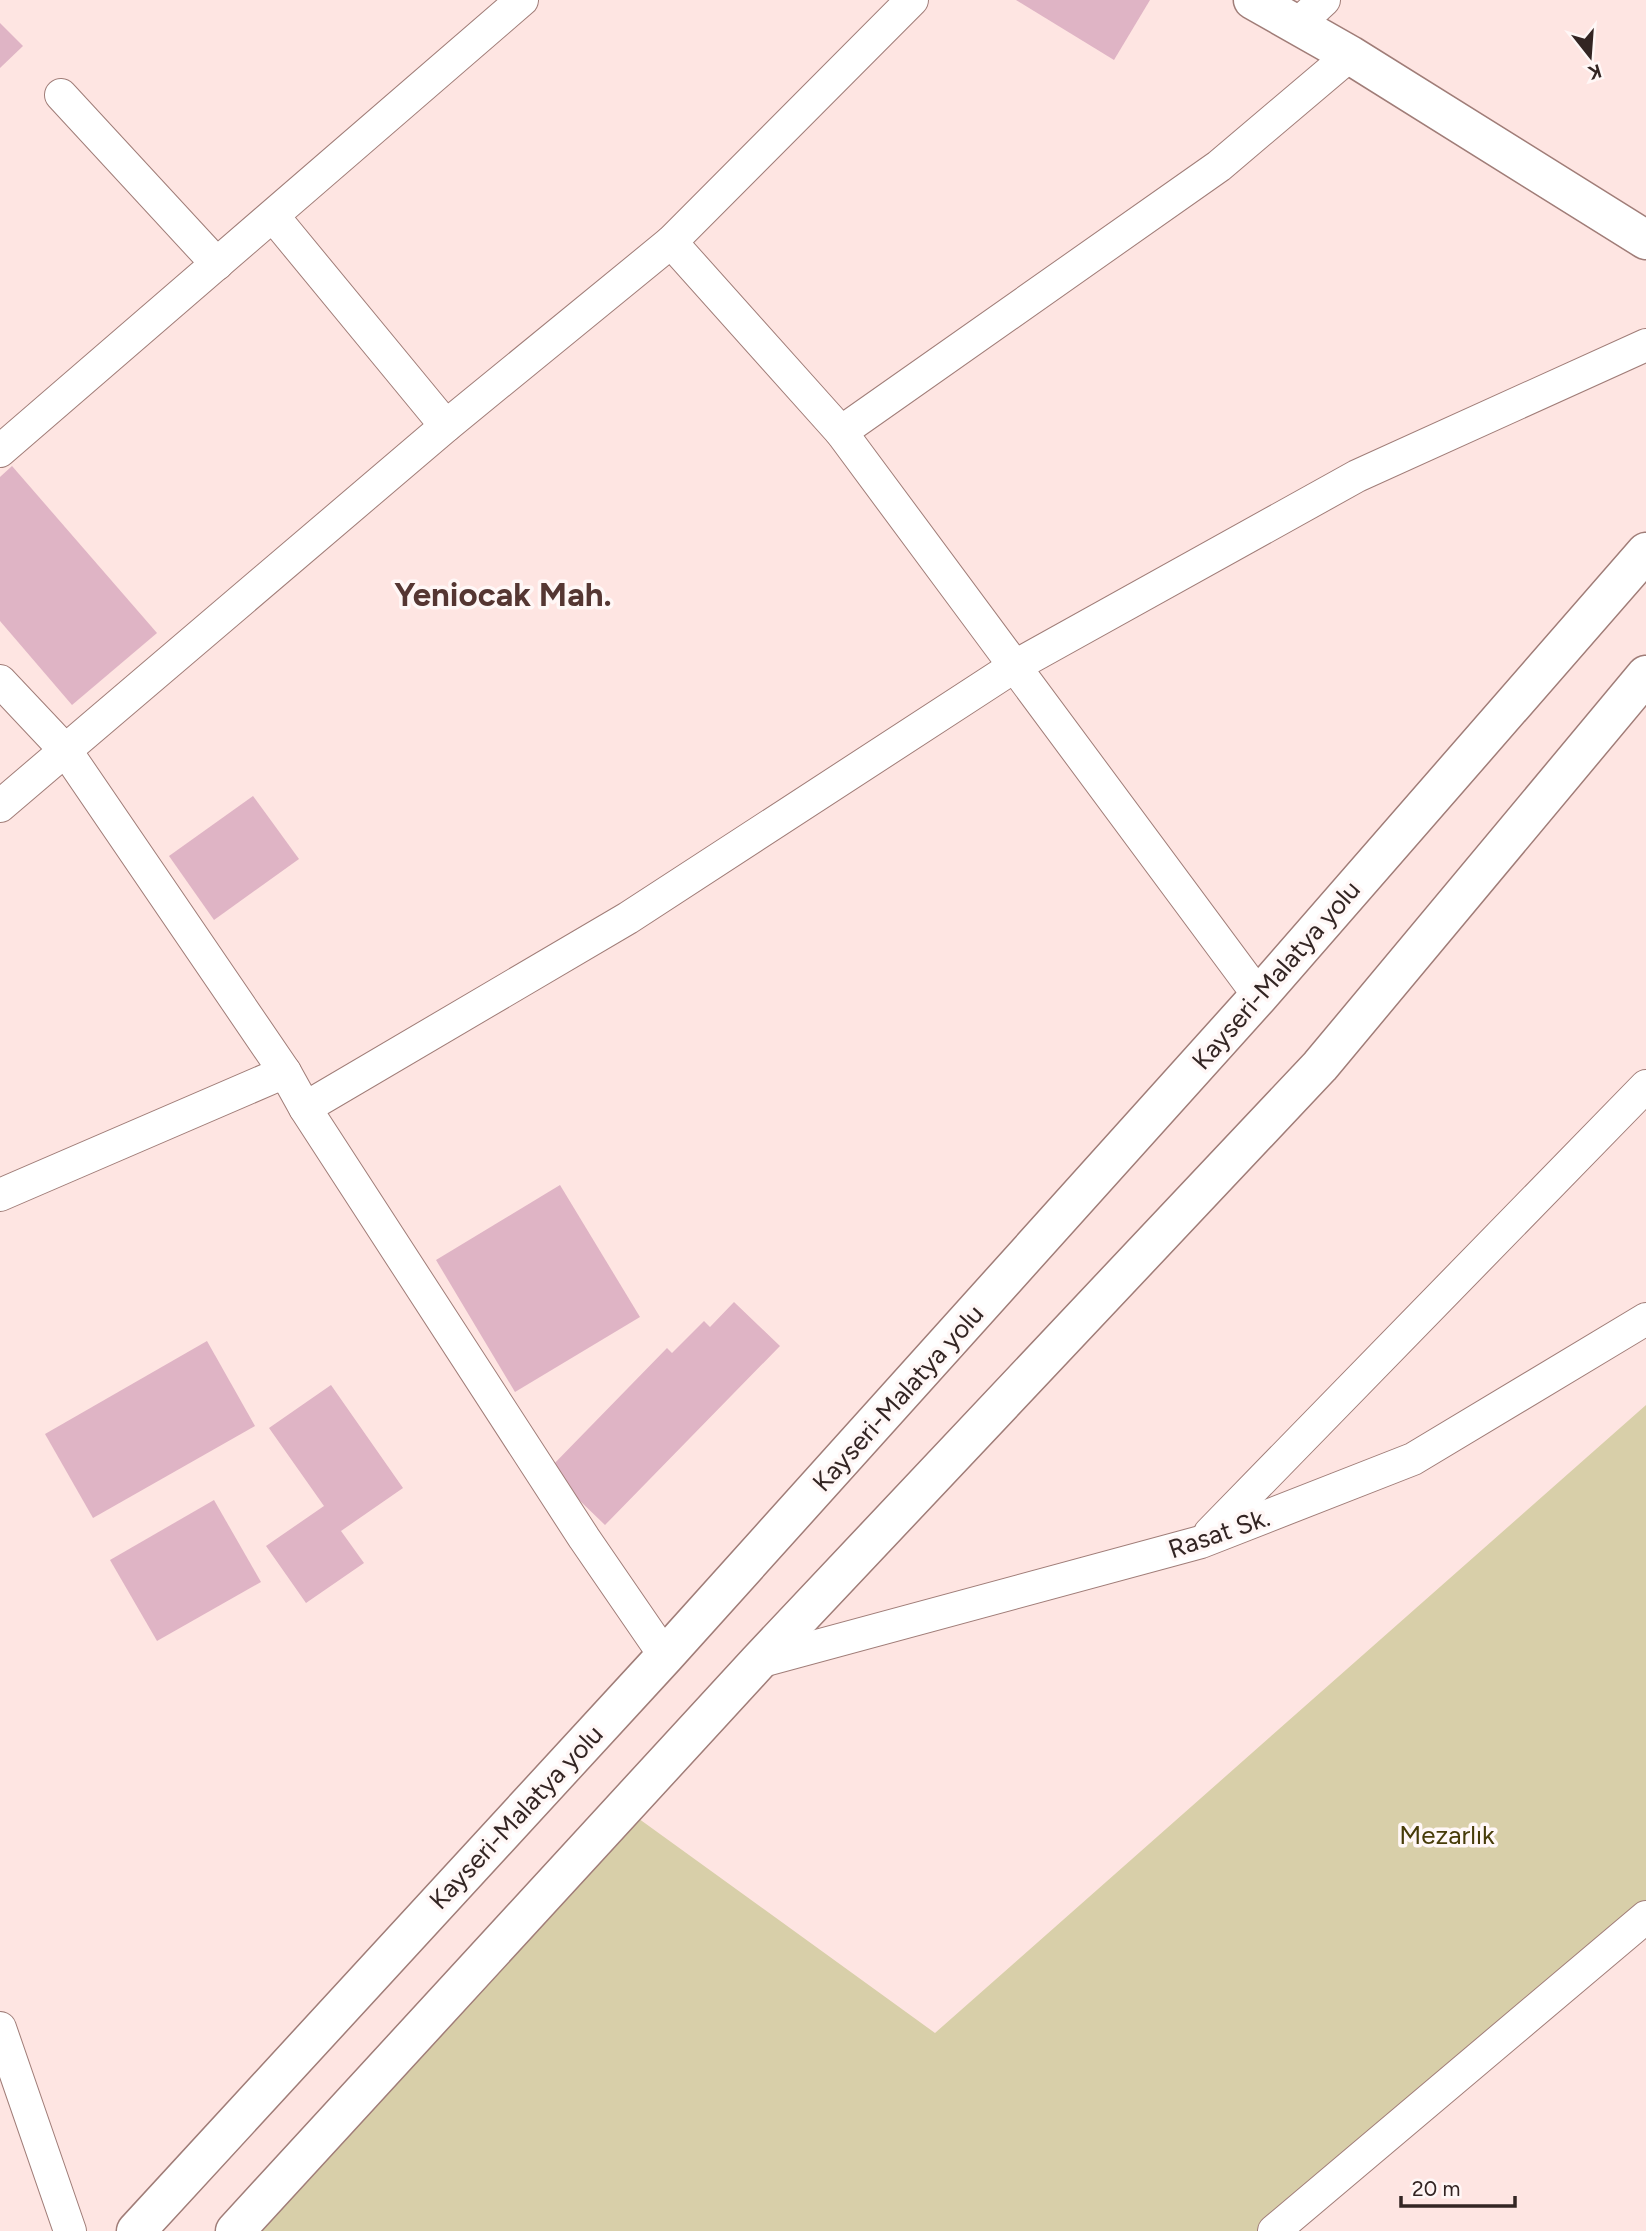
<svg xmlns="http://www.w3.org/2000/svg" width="1646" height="2231" font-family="Figtree,sans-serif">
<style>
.green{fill:#d8cfa9}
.building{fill:#dfb4c5}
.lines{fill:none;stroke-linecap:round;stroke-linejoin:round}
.street-casing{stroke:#a07d78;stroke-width:34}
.secondary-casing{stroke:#a07d78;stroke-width:41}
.highway-casing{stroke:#a07d78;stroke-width:41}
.street{stroke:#fff;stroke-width:32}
.secondary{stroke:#fff;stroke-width:38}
.highway{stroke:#fff;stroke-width:38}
.labels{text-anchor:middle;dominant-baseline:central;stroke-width:7;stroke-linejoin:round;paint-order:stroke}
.street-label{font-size:26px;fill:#332523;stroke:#fff7f6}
.park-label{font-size:26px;fill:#463b08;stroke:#fff7f6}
.district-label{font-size:33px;font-weight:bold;fill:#553632;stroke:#fff7f6}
</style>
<rect width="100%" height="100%" fill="#fee5e2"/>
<path class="green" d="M1646 1405V1916L1274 2231H235L624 1808 935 2033Z"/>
<g class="building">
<path d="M1016 0H1150L1114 60Z"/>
<path d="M0 23 23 46 0 68Z"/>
<path d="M12 466 157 633 72 705 0 621V477Z"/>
<path d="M253 796 299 859 214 920 169 856Z"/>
<path d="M560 1185 640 1317 515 1392 436 1260Z"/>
<path d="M734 1302 780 1346 605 1525 548 1470 667 1348 672 1353 704 1321 710 1327Z"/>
<path d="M207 1341 255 1426 93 1518 45 1434Z"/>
<path d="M331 1385 403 1488 341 1531 364 1563 306 1603 266 1546 324 1506 269 1428Z"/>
<path d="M214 1500 261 1582 157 1641 110 1560Z"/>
</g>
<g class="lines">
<defs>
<g id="street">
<path d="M1297 25 1324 0"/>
<path d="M61 95 217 264"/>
<path d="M273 216 446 426"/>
<path d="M671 242 841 432 1259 996"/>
<path d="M841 432 1219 166 1350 55"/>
<path d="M0 451 522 0"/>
<path d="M0 681 66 751 285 1072 305 1108 584 1538 665 1656"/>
<path d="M0 806 446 426 671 242 912 0"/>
<path d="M305 1108 628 918 1015 666 1357 476 1646 345"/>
<path d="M0 1195 285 1072"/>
<path d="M1210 1533 1646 1086"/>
<path d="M758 1662 1201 1542 1413 1459 1646 1319"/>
<path d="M0 2028 70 2231"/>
<path d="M1274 2231 1646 1917"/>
</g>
<path id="secondary" d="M1253 0 1350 55 1646 240"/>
<g id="highway">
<path d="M136 2231 665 1656 1259 996 1646 552"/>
<path d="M235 2231 758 1662 1320 1066 1646 675"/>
</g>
</defs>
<use href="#street" class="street-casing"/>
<use href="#secondary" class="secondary-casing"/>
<use href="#highway" class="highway-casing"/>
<use href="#street" class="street"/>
<use href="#secondary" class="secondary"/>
<use href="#highway" class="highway"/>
</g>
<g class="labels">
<g class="street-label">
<text transform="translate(1276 975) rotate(-49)">Kayseri-Malatya yolu</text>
<text transform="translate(898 1398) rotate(-48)">Kayseri-Malatya yolu</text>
<text transform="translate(1219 1533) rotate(-19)">Rasat Sk.</text>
<text transform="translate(516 1817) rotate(-47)">Kayseri-Malatya yolu</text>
</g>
<g class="park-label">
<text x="1447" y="1835">Mezarlık</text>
</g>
<g class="district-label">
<text x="503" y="594">Yeniocak Mah.</text>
</g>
</g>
<g transform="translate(1590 56) rotate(163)" stroke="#fff7f6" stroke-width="5" paint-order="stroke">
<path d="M0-5L12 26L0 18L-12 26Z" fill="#332523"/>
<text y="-10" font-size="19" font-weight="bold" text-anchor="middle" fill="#332523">K</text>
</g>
<path d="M1401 2196v10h114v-10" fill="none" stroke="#332523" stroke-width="3.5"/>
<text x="1412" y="2196" font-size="21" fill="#332523" stroke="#fff7f6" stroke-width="5" paint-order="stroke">20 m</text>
</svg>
